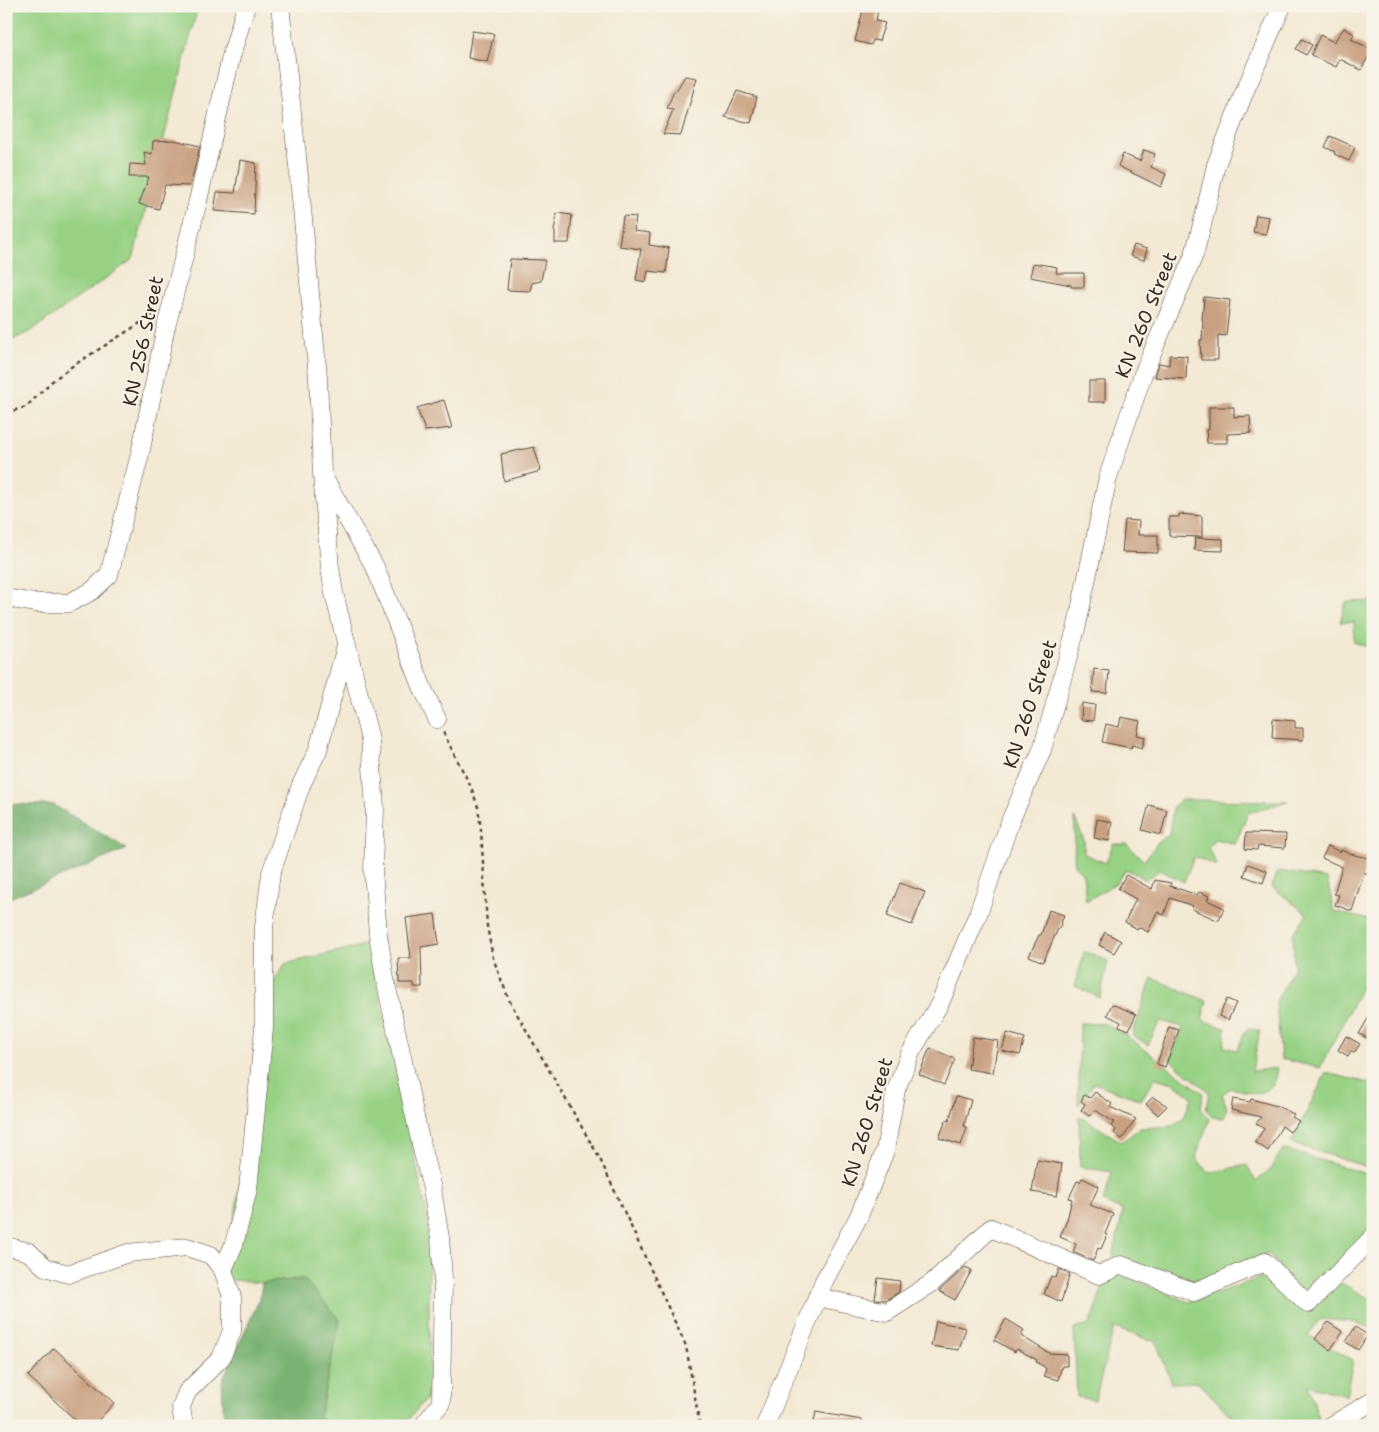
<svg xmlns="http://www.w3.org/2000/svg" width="1379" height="1432" font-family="'Shantell Sans',sans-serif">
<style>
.green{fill:#97d184;stroke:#697e51}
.forest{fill:#79b372;stroke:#5a6e48}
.building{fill:#c9a182}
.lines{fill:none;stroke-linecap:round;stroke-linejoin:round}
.minor-casing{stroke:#574739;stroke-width:19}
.path{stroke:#574739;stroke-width:2.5;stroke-dasharray:4 4;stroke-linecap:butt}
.minor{stroke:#fff;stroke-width:18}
.labels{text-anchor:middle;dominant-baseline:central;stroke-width:4;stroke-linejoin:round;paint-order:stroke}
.street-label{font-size:19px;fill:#3b2a1e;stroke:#f7f3e8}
</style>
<rect width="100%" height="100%" fill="#f7f3e8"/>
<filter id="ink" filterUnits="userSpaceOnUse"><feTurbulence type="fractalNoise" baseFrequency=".02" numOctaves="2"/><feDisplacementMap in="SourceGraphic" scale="10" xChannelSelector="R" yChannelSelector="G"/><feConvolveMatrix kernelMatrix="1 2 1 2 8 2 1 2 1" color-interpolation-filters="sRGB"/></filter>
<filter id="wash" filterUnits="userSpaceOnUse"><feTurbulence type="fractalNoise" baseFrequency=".0096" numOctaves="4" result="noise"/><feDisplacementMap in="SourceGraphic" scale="20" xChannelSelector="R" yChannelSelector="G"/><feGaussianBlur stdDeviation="1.12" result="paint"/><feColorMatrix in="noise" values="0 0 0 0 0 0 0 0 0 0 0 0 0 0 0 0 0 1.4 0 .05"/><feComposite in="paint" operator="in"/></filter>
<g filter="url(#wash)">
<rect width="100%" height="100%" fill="#f3e9d4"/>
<g class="green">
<path d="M6 6H198L133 259 31 331 6 343Z"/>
<path d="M1373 601V649L1354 642V622H1340L1346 602Z"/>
<path d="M1181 800 1288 801 1248 813 1235 844 1215 839 1208 848 1218 866 1194 857 1184 882 1159 870 1146 880 1126 869 1116 883 1086 901 1083 874 1074 865 1075 818 1084 841V854L1106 863 1113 844H1127L1144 861 1158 842 1169 834 1173 807Z"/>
<path d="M1278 871 1327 879 1334 911 1373 921V964L1320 1068 1281 1059 1276 1002 1294 967 1293 934 1307 914 1272 887Z"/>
<path d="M368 944 428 1219 430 1394 403 1426H329L319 1418 340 1320 304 1279 262 1283 225 1279 271 987 285 964Z"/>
<path d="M1084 952 1092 954 1108 961 1100 998 1075 986Z"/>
<path d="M1152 978 1207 1001 1202 1020 1226 1028 1224 1047 1238 1050 1242 1038 1248 1028 1260 1031 1252 1071 1277 1068 1274 1085 1258 1094 1231 1088 1222 1094 1227 1108 1224 1118 1212 1117 1206 1108 1209 1092 1170 1060 1183 1027 1160 1021 1148 1045 1132 1035Z"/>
<path d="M1080 1023 1105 1024 1127 1036 1203 1093 1201 1108 1209 1120 1196 1157 1208 1173 1247 1165 1256 1182 1271 1168 1283 1149 1373 1176V1226L1302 1297 1268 1253 1194 1284 1113 1256 1123 1211 1103 1202 1112 1172 1080 1167 1079 1116 1122 1142 1140 1128 1173 1126 1184 1117 1192 1097 1174 1083 1155 1078 1141 1100 1094 1083 1078 1105Z"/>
<path d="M1326 1073 1373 1084V1169L1291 1143Z"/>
<path d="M1119 1274 1189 1302 1266 1276 1307 1312 1341 1283 1373 1300V1328L1352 1322 1321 1319 1308 1335 1353 1360 1346 1396 1308 1385 1320 1421 1312 1426H1241L1198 1382 1172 1383 1156 1342 1114 1328 1095 1400 1077 1397 1074 1329 1089 1325 1104 1284Z"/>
</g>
<g class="forest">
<path d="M6 804 54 805 127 849 10 898 6 903Z"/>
<path d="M304 1279 340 1320 319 1417 329 1426H224L222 1381 260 1298 262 1283Z"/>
</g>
<g id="blocks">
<g class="building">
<path d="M864 6 878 8 876 21 885 23 879 41 873 40 871 45 855 41Z"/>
<path d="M1344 28 1354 34 1351 39 1372 50 1361 70 1340 59 1336 67 1311 55 1320 35 1334 42Z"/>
<path d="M472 31 494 34 487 62 468 58Z"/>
<path d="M1302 39 1312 45 1306 55 1296 49Z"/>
<path d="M685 76 697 78 681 135 663 134 673 110 667 108 674 91H676Z"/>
<path d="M737 91 757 97 751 123 725 117Z"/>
<path d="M1330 136 1355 147 1349 161 1334 154 1335 152 1325 147Z"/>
<path d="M174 140 200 146 190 186 165 185 159 209 139 204 149 177H129L130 164 146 165 144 152 152 154 153 141Z"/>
<path d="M1144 150 1155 154 1151 167 1166 174 1161 187 1118 166 1123 154 1140 161Z"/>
<path d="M240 160 256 163 254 214 214 211 217 192 235 193Z"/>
<path d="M557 213 572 215 569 243H555V232L554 231Z"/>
<path d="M1256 215 1269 217 1266 234 1253 232Z"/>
<path d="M623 216 636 217 634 231 650 233 649 245 669 248 666 273 648 271 646 282 636 280 641 249 619 246Z"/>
<path d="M1134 245 1147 249 1144 260 1130 256Z"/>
<path d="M510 259 545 260 541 281 532 283 530 291 507 290Z"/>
<path d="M1033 263 1057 267 1056 273H1084V287H1071V285L1030 277Z"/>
<path d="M1204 297 1230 300 1226 336 1218 335V360H1201L1200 340H1202L1203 320H1202Z"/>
<path d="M1170 355 1187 356 1186 379 1155 377 1159 363 1169 365Z"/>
<rect x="1089" y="381" width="16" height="21"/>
<path d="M444 400 452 428 425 431 417 408Z"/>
<path d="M1209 407H1234V417L1250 416 1251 433 1227 434V443H1207L1206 430H1209Z"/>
<path d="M534 447 541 471 504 481 501 454Z"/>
<path d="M1179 514 1202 516V537L1169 536V517H1179Z"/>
<path d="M1125 520 1139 521 1138 535H1158V553L1122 552Z"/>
<path d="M1195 538 1223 539V551L1194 550Z"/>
<path d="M1094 669 1109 671 1107 693 1092 692Z"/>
<path d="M1082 703 1095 705 1093 721 1081 720Z"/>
<path d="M1121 717 1140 721 1137 735 1145 737 1142 748 1132 745 1131 748 1102 742 1106 724 1119 727Z"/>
<path d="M1273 719 1295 721V728H1303V740L1272 738Z"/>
<path d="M1149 805 1167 810 1161 835 1142 830Z"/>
<path d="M1097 819 1112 822 1109 841 1094 838Z"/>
<path d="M1246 833 1286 834 1285 848 1258 846 1257 850 1245 849Z"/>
<path d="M1328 846 1340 852 1341 850 1350 854 1373 859V872L1368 871 1367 873H1364L1352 911 1335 905 1339 895 1334 894 1342 867 1322 858Z"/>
<path d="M1248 864 1267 871 1263 883 1244 876Z"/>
<path d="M1126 875 1152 889 1155 880 1171 883 1170 886 1197 895 1199 892 1209 896 1207 900 1224 908 1219 920H1217L1192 909 1193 906 1170 898 1164 915 1157 912 1148 932 1138 927 1137 929 1125 922 1136 899 1118 889Z"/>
<path d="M900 883 925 892 912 925 887 916Z"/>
<path d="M1049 910 1064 915 1059 929H1058L1043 962 1029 956 1039 935H1041Z"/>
<path d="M435 914 439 944 421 947 422 987H414V983H399L398 958H411L406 918Z"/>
<path d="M1105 932 1121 941 1114 953 1099 945Z"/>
<path d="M1227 999 1236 1003 1228 1020 1219 1016Z"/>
<path d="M1112 1004 1136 1014 1129 1030 1119 1026 1121 1022 1107 1015Z"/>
<path d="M1373 1010V1041L1359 1034Z"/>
<path d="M1169 1027 1179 1030 1165 1067 1157 1064Z"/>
<path d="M1007 1033 1025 1038 1020 1055 1002 1051Z"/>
<path d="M1346 1036 1360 1044 1354 1053 1351 1051 1348 1056 1338 1050Z"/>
<path d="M973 1037 998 1041 993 1073 968 1069Z"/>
<path d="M930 1048 955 1059 944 1085 919 1074Z"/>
<path d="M1095 1092 1112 1104 1110 1107 1136 1119 1122 1139 1114 1133 1116 1130 1111 1126 1114 1122 1095 1110 1089 1116 1081 1110 1085 1104 1081 1101 1084 1095 1090 1098Z"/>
<path d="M956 1096 971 1100 964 1126 967 1128 961 1145 939 1138 946 1120 949 1121Z"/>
<path d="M1153 1097 1167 1106 1158 1115 1146 1104Z"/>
<path d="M1233 1099 1250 1102 1251 1099 1277 1106 1294 1114 1292 1117 1299 1121 1290 1132 1282 1126 1268 1151 1255 1142 1264 1129 1256 1123 1261 1117 1231 1110Z"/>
<path d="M1037 1160 1062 1164 1057 1196 1032 1192Z"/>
<path d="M1082 1178 1099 1186 1090 1205 1113 1214 1105 1234 1107 1235 1101 1249 1098 1248 1093 1261 1073 1252 1076 1244 1060 1237 1067 1220 1072 1199 1069 1198 1077 1181 1080 1182Z"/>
<path d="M965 1267 972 1270 955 1300 939 1291Z"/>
<path d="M1059 1269 1070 1274 1061 1302 1044 1294 1051 1276 1056 1278Z"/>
<path d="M878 1278 900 1281 899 1292 886 1300 875 1299Z"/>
<path d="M1006 1319 1024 1330 1021 1336 1049 1353 1067 1354V1366H1062L1058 1380 1044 1376 1046 1368 1036 1362 1037 1360 1017 1349 1015 1352 994 1340Z"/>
<path d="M936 1321 966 1328 959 1350 931 1346Z"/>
<path d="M1328 1322 1343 1332 1330 1350 1315 1339Z"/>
<path d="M1355 1327 1368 1335 1358 1350 1346 1342Z"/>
<path d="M54 1348 114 1403 93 1426H82L28 1376Z"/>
<path d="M816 1412 862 1420V1426H813Z"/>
</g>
</g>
</g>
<g filter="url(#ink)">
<use href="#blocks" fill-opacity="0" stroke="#574739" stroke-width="1"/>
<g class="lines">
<defs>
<g id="minor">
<path d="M280 6 297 156 318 377 322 474 330 568 334 593 370 740 375 808 373 871 378 934 385 979 422 1149 432 1189 440 1238 443 1278 441 1403 423 1426"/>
<path d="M325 480 375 567 423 689 437 719"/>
<path d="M6 598 35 603H69L92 591 109 575 140 454 165 331 197 205 231 57 246 6"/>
<path d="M6 1246 29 1252 45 1267 68 1274 128 1253 187 1247 211 1255 223 1270"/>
<path d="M817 1297 887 1312 932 1283 991 1228 1099 1275 1121 1265 1194 1292 1265 1262 1308 1304 1373 1237"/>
<path d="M184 1426 181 1407 187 1392 221 1358 232 1331V1297L223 1270 234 1244 248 1189 264 1028V927L271 873 301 785 318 750 346 646"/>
<path d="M765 1426 824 1281 859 1216 885 1151 896 1090 910 1054 940 1003 978 914 1011 819 1042 750 1077 625 1108 477 1143 374 1194 255 1204 217 1216 165 1244 93 1282 6"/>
<path d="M1331 1426 1373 1401"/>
</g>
</defs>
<use href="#minor" class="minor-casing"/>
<g class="path">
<path d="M6 413 26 407 51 382 71 367 153 315"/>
<path d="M443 732 471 787 478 807 481 830 487 926 493 958 509 1000 600 1159 686 1346 700 1426"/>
</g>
<use href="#minor" class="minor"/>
</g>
</g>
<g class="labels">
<g class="street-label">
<text transform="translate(1146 315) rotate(-68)">KN 260 Street</text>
<text transform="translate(143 341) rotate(-78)">KN 256 Street</text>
<text transform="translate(1030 704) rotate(-72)">KN 260 Street</text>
<text transform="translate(867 1122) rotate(-73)">KN 260 Street</text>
</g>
</g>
<rect width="1379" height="1432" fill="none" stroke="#f7f3e8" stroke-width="25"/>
</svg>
